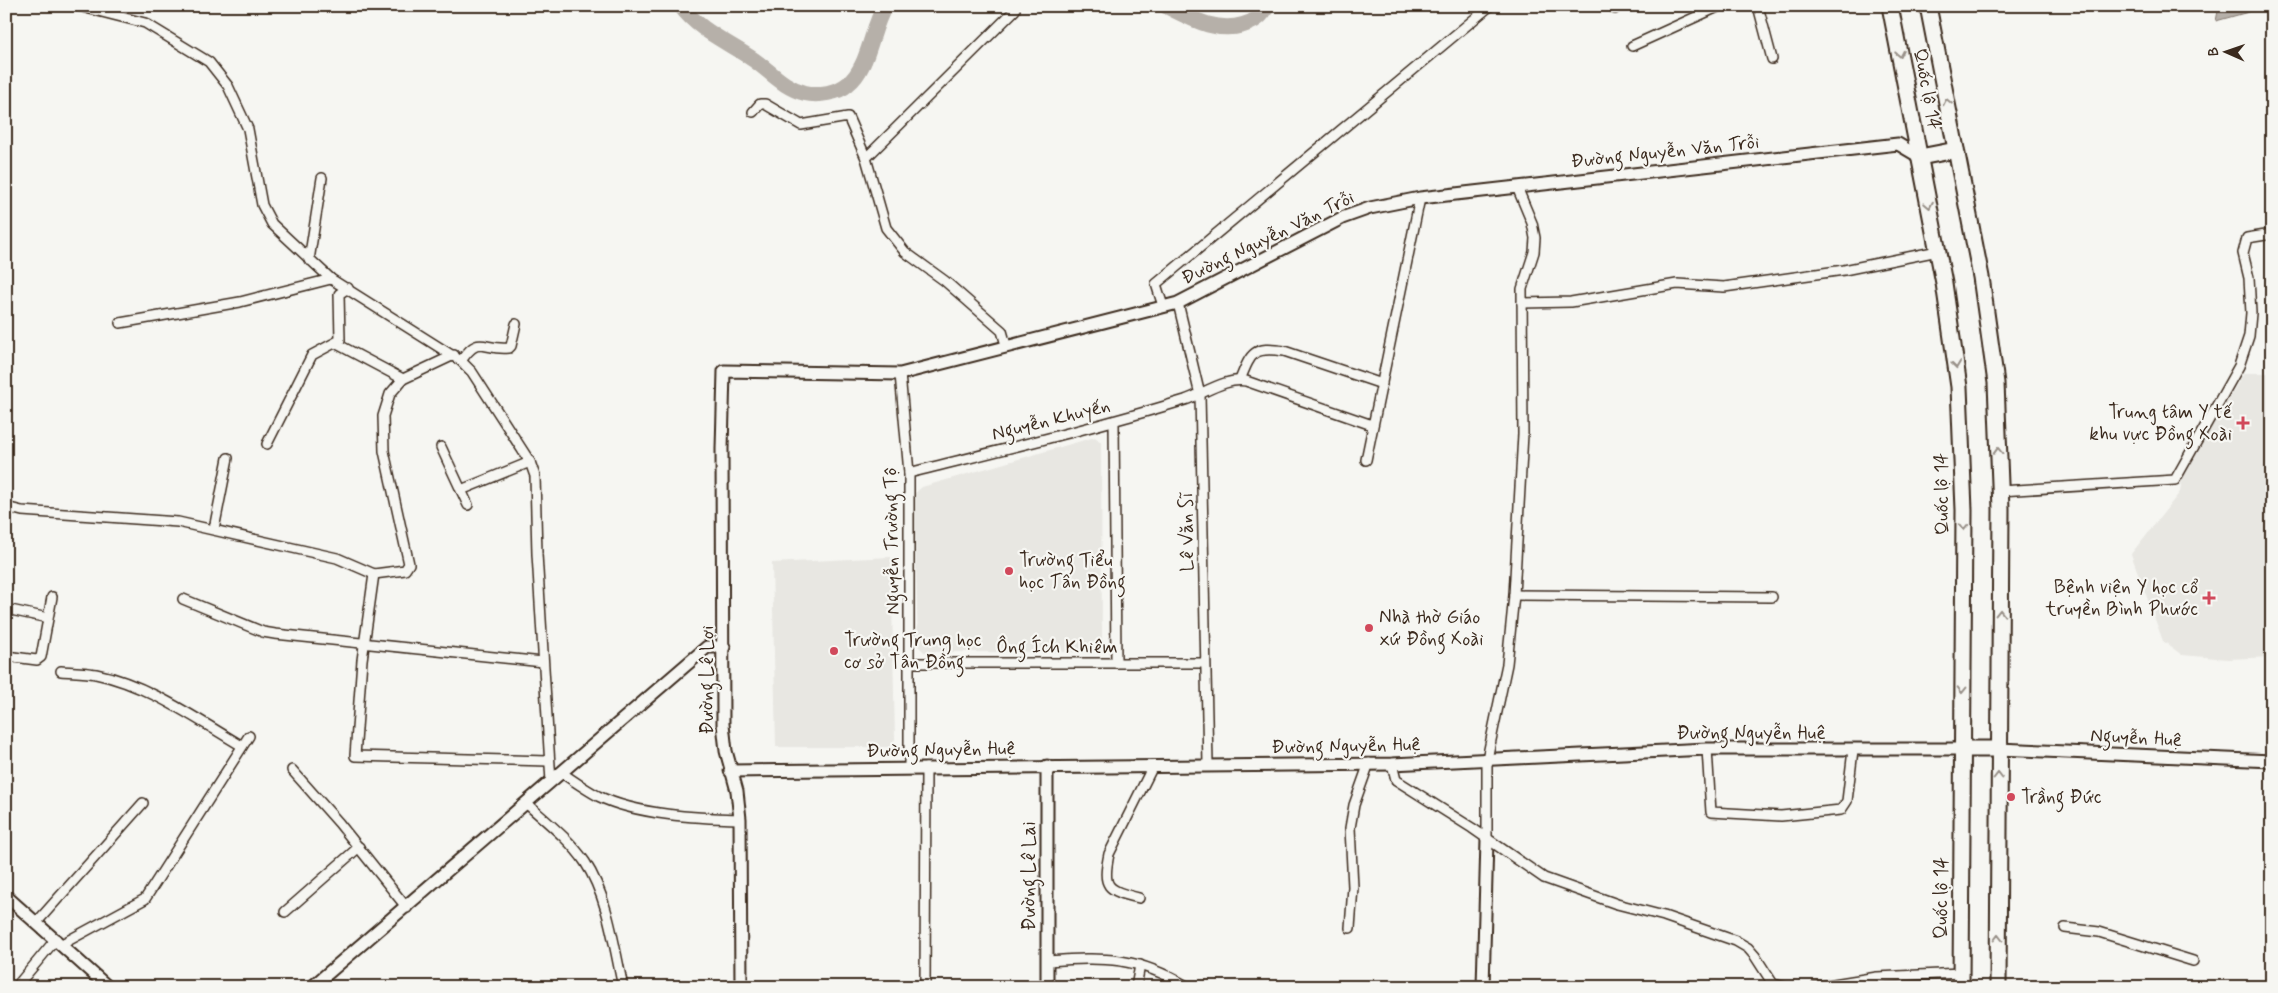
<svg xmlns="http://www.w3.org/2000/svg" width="2278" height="993" font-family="Mynerve,sans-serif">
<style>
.built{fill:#e8e7e2}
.water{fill:#b6b0a9;stroke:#857a71}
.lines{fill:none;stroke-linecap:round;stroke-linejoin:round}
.river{stroke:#b6b0a9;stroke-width:16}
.minor-casing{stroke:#3b2a1e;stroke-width:12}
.tertiary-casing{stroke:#3b2a1e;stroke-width:15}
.trunk-casing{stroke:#3b2a1e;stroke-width:19}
.minor{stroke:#f6f6f2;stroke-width:9}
.tertiary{stroke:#f6f6f2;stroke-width:11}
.trunk{stroke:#f6f6f2;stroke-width:15}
.oneway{stroke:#989088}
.poi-dot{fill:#d1495b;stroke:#f6f6f2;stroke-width:2}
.labels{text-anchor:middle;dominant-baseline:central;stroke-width:4.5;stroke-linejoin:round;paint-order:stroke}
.street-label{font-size:19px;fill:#3b2a1e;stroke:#f6f6f2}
.poi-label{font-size:19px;fill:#3b2a1e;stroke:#f6f6f2;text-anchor:start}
</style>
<rect width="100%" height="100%" fill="#f6f6f2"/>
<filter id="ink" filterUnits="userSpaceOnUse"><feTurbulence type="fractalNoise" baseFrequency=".02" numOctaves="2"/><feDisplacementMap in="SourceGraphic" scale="10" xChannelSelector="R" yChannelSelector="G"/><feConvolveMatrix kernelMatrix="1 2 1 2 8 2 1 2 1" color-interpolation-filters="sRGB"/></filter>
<g filter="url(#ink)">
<g class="built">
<path d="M2244 373H2272V657L2228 659 2182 655 2163 641 2131 554 2180 492 2183 473Z"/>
<path d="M1095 437 1101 442 1102 643 1096 652H924L918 646 914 494 922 487Z"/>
<path d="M891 557 895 739 891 747H776L772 563Z"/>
</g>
<path class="water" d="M2219 6H2270L2216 21Z"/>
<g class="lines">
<g class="river">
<path d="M681 6C699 31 730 43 754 60 771 72 784 88 805 93 818 96 838 93 848 84 869 68 871 28 885 6"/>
<path d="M1166 6C1191 18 1215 33 1243 25 1254 22 1262 17 1267 6"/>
</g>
<defs>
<g id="minor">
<path d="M78 6 145 23 209 62 228 86 248 129 262 205 272 224 331 279 461 361 472 372 530 462 535 476 537 554 551 782"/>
<path d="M1614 6 1615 9"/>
<path d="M1758 6 1772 59"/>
<path d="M1632 46 1720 6"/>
<path d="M753 112 760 104H765L801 125 848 117 866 158 886 228 905 252 945 281 1002 331 1006 345"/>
<path d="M866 158 1015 10"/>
<path d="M309 260 322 178"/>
<path d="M1178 303 1200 395 1208 764"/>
<path d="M1522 303 1571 302 1677 284 1724 287 1844 270 1938 251"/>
<path d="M1163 306 1156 284 1490 6"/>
<path d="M120 323 240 302 331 279"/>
<path d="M337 344 403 379"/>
<path d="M461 361C480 333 483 351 509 348L511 346 516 324"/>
<path d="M900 374 909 473V768"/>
<path d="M1240 380C1251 353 1253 346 1284 351L1382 384"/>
<path d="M1114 421 1116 663"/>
<path d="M267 444 312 355 340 340 339 294 348 288"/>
<path d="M441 447 468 505"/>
<path d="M1366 460 1420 198"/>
<path d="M909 473C1001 450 1094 428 1185 400 1203 394 1227 377 1246 381L1372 425"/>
<path d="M461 490 530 462"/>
<path d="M2000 491 2175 480 2239 366 2249 336 2251 313 2249 278 2243 253 2247 238 2272 234"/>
<path d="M6 507 22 511 178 522 337 558 374 574 362 660 355 756 548 761"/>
<path d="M214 529 228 458"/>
<path d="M374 574 405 570 409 564 384 451 383 416 390 394 403 379 454 355"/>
<path d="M1514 595 1772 597"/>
<path d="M183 599 263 632 275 634 543 662"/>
<path d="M6 609 48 618"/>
<path d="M6 656 37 660 41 657 52 597"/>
<path d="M910 663H1205"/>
<path d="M61 671C73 672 85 672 96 674 147 684 198 720 242 746"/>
<path d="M1707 749 1711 812 1781 816 1841 810 1847 801 1853 750"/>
<path d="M1392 764 1396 780 1472 828 1544 878 1617 904 1664 916 1736 941 1748 948 1755 956 1773 984 1785 987"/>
<path d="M292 770 339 823 407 908"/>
<path d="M562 773C574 781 585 789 598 796 637 815 697 818 740 819"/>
<path d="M527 804C547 822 570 840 585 862 608 897 614 946 623 987"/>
<path d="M1487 840V759L1507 664 1514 595 1523 434 1522 289 1534 252 1535 238 1532 223 1517 187"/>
<path d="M1139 898C1107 890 1102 888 1109 854L1153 766"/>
<path d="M285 912 359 847"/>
<path d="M37 922 143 803"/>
<path d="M1350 928 1353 887 1350 828 1354 805 1369 763"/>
<path d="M2065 928 2099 932 2193 961"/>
<path d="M62 944 145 899 249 736"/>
<path d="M1047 961C1105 957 1136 956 1188 987"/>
<path d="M16 987 56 939"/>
<path d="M925 987 926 768"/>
<path d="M1136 987 1140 965"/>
<path d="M1815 987 1877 977 1961 973"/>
</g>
<g id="tertiary">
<path d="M1998 749 2272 761"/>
<path d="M730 771 1392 764 1707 749H1961"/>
<path d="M6 896 108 987"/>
<path d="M312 987 707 647H724"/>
<path d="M741 987 740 819 737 791 726 751 723 724 722 449 724 371 900 374 1178 303 1342 218 1370 208 1420 198 1898 144 1920 157"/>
<path d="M1047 987V766"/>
<path d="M1483 987 1487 840"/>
</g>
<g id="trunk">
<path d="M1890 6 1944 283 1959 387 1964 510 1961 987"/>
<path d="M1928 6 1981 277 1996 383 2001 509 1998 987"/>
<path d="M1920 157 1956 150"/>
<path d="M1961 749H1998"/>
</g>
</defs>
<use href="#minor" class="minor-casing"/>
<use href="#tertiary" class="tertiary-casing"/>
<use href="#trunk" class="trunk-casing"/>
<use href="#minor" class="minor"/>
<use href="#tertiary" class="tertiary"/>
<use href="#trunk" class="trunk"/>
</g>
<defs><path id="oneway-chevron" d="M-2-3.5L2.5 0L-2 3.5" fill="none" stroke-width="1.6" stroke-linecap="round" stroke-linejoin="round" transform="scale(1.25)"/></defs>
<g class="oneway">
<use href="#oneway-chevron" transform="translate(1900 54) rotate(79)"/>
<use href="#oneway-chevron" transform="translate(1947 102) rotate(-101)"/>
<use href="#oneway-chevron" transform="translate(1929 205) rotate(79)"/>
<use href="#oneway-chevron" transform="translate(1956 365) rotate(82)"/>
<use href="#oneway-chevron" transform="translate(1998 451) rotate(-92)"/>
<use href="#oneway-chevron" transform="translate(1964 527) rotate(91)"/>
<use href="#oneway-chevron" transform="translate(2000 613) rotate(-89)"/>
<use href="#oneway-chevron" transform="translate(1962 690) rotate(91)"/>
<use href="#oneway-chevron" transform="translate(1998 776) rotate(-90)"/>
<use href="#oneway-chevron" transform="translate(1998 938) rotate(-90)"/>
</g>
</g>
<g class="poi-dot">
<path d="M2240.5 415.5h5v5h5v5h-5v5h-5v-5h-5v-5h5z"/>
<circle cx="1009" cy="571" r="5"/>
<path d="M2206.5 590.5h5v5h5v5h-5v5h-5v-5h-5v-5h5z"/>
<circle cx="1369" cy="628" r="5"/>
<circle cx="834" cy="651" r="5"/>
<circle cx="2011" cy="797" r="5"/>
</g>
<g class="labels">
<g class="street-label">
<text transform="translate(1927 89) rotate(79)">Quốc lộ 14</text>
<text transform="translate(1665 152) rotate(-6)">Đường Nguyễn Văn Trỗi</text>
<text transform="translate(1268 238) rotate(-26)">Đường Nguyễn Văn Trỗi</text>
<text transform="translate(1051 420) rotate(-14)">Nguyễn Khuyến</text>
<text transform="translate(1942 494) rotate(-91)">Quốc lộ 14</text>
<text transform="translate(1187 532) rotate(-91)">Lê Văn Sĩ</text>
<text transform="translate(892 541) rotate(-91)">Nguyễn Trường Tộ</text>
<text x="1057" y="647">Ông Ích Khiêm</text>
<text transform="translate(707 680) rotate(-90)">Đường Lê Lợi</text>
<text x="1751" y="733">Đường Nguyễn Huệ</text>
<text transform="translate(2136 738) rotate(3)">Nguyễn Huệ</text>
<text transform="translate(1346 746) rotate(-1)">Đường Nguyễn Huệ</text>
<text transform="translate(941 750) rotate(-1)">Đường Nguyễn Huệ</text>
<text transform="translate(1029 876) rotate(-90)">Đường Lê Lai</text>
<text transform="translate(1941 898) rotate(-90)">Quốc lộ 14</text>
</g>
<g class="poi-label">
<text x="2232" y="412" text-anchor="end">Trung tâm Y tế<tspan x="2232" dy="22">khu vực Đồng Xoài</tspan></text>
<text x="1019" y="560">Trường Tiểu<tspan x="1019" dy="22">học Tân Đồng</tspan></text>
<text x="2198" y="587" text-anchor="end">Bệnh viện Y học cổ<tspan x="2198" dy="22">truyền Bình Phước</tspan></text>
<text x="1379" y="617">Nhà thờ Giáo<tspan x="1379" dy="22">xứ Đồng Xoài</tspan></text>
<text x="844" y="640">Trường Trung học<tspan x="844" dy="22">cơ sở Tân Đồng</tspan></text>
<text x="2021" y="797">Trầng Đức</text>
</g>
</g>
<rect width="2278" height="993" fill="none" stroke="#f6f6f2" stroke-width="25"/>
<rect x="12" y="12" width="2253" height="968" fill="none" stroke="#3b2a1e" stroke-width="2" filter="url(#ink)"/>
<g transform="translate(2226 52) rotate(272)" stroke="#f6f6f2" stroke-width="4" paint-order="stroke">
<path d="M0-4L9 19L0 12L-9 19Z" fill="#3b2a1e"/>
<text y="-8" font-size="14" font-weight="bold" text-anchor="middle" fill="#3b2a1e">B</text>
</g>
</svg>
